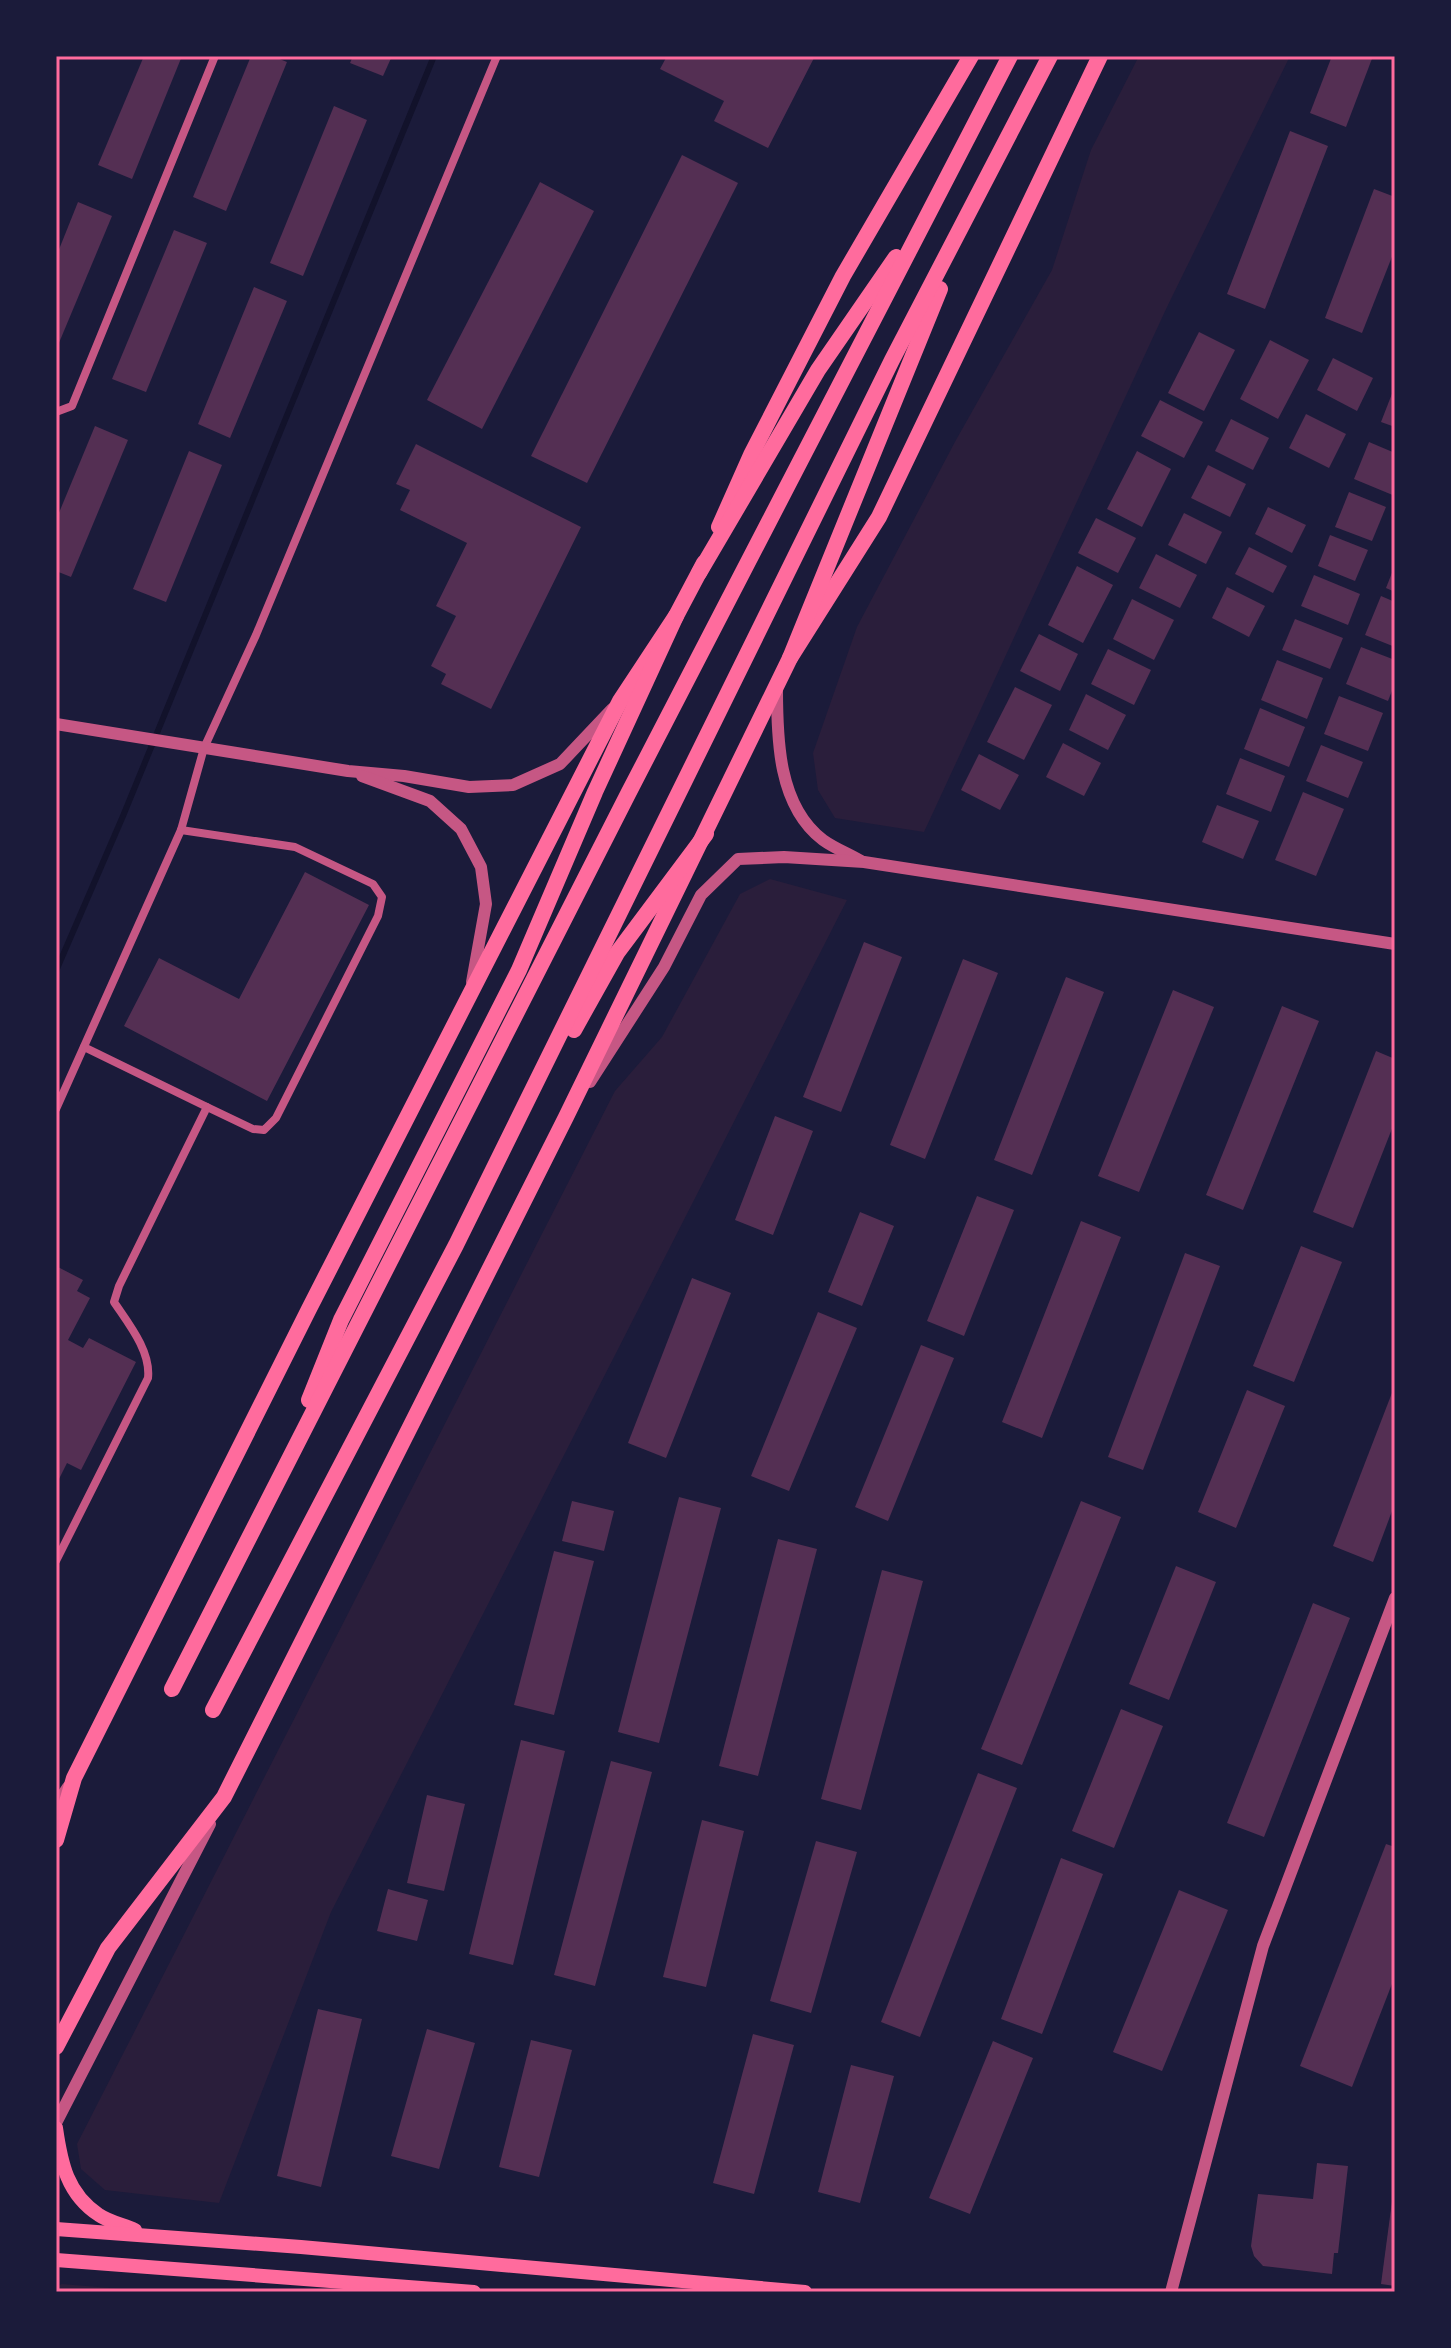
<svg xmlns="http://www.w3.org/2000/svg" width="1451" height="2348" font-family="Helvetica,sans-serif">
<style>
.green{fill:#2a1e3b}
.lines{fill:none;stroke-linecap:round;stroke-linejoin:round}
.stream{stroke:#12122b;stroke-width:6}
.building{fill:#542f53}
.minor{stroke:#c65784;stroke-width:8}
.tertiary{stroke:#c65784;stroke-width:12}
.secondary{stroke:#ff6b9d;stroke-width:14}
.primary{stroke:#ff6b9d;stroke-width:16}
.trunk{stroke:#ff6b9d;stroke-width:16}
.neatline{fill:none;stroke:#ff6b9d;stroke-width:3}
</style>
<rect width="100%" height="100%" fill="#1b1b3a"/>
<g class="green">
<path d="M1139 56H1290L1167 307 924 832 835 818 818 790 813 753 857 627 956 440 1052 270 1091 150Z"/>
<path d="M770 879 847 900 331 1912 219 2203 105 2190 81 2169 77 2144 615 1091 662 1037 740 894Z"/>
<path d="M62 2284 157 2292H56V2287Z"/>
</g>
<g class="lines">
<path class="stream" d="M56 971 123 816 434 56"/>
</g>
<g class="building">
<path d="M144 56H182L132 179 98 165Z"/>
<path d="M251 56H272L287 62 226 211 193 197Z"/>
<path d="M353 56H392L383 76 350 63Z"/>
<path d="M667 56H815L768 148 714 121 724 101 660 69Z"/>
<path d="M1332 56H1373L1346 127 1310 113Z"/>
<path d="M334 106 367 120 303 276 270 263Z"/>
<path d="M1290 131 1328 146 1265 309 1227 294Z"/>
<path d="M682 155 738 183 587 483 531 456Z"/>
<path d="M540 182 594 211 482 429 427 400Z"/>
<path d="M1374 189 1395 197V249L1362 333 1325 318Z"/>
<path d="M78 202 112 216 56 350V257Z"/>
<path d="M174 230 207 243 146 392 112 379Z"/>
<path d="M254 287 287 301 230 438 198 424Z"/>
<path d="M1199 332 1235 350 1204 411 1168 393Z"/>
<path d="M1270 340 1309 360 1278 419 1240 399Z"/>
<path d="M1333 358 1373 378 1357 411 1317 390Z"/>
<path d="M1395 386V427L1381 422Z"/>
<path d="M1160 400 1203 422 1184 458 1141 436Z"/>
<path d="M1306 414 1346 434 1329 468 1289 448Z"/>
<path d="M1231 419 1269 438 1253 470 1215 451Z"/>
<path d="M95 426 128 440 71 577 56 571V520Z"/>
<path d="M1369 442 1395 453V496L1354 479Z"/>
<path d="M416 444 581 527 491 709 441 684 446 674 431 666 456 616 436 606 467 543 400 510 410 490 396 484Z"/>
<path d="M189 451 222 465 166 602 133 589Z"/>
<path d="M1137 451 1171 469 1142 527 1107 509Z"/>
<path d="M1208 465 1246 484 1230 517 1191 498Z"/>
<path d="M1349 492 1386 507 1372 541 1335 527Z"/>
<path d="M1268 507 1306 525 1292 553 1255 534Z"/>
<path d="M1184 513 1222 532 1206 564 1168 545Z"/>
<path d="M1096 518 1136 538 1118 573 1078 553Z"/>
<path d="M1330 535 1368 550 1355 581 1318 566Z"/>
<path d="M1249 547 1287 566 1273 593 1235 574Z"/>
<path d="M1156 554 1197 575 1180 608 1139 588Z"/>
<path d="M1395 565V592L1386 588Z"/>
<path d="M1077 566 1113 585 1083 643 1048 625Z"/>
<path d="M1314 575 1360 594 1348 625 1301 606Z"/>
<path d="M1227 587 1265 606 1249 637 1212 618Z"/>
<path d="M1381 596 1395 602V647L1365 635Z"/>
<path d="M1132 599 1174 620 1154 660 1113 639Z"/>
<path d="M1295 619 1343 638 1330 669 1282 650Z"/>
<path d="M1039 634 1078 654 1060 691 1020 671Z"/>
<path d="M1361 647 1395 660V683L1388 701 1346 684Z"/>
<path d="M1108 649 1151 670 1134 705 1091 684Z"/>
<path d="M1277 660 1323 678 1307 719 1261 700Z"/>
<path d="M1015 687 1052 705 1024 760 987 742Z"/>
<path d="M1086 694 1126 715 1108 750 1069 730Z"/>
<path d="M1339 696 1383 713 1368 751 1324 734Z"/>
<path d="M1260 708 1305 727 1289 767 1244 749Z"/>
<path d="M1063 743 1101 763 1084 796 1046 777Z"/>
<path d="M1321 745 1363 762 1348 798 1306 781Z"/>
<path d="M979 754 1019 775 1000 810 961 790Z"/>
<path d="M1240 758 1285 776 1271 812 1226 794Z"/>
<path d="M1303 792 1344 809 1316 876 1275 860Z"/>
<path d="M1217 805 1259 821 1243 859 1202 842Z"/>
<path d="M305 872 369 905 267 1101 124 1026 159 958 239 999Z"/>
<path d="M864 942 902 957 841 1112 803 1097Z"/>
<path d="M963 959 998 973 925 1159 890 1145Z"/>
<path d="M1066 977 1104 992 1032 1175 994 1160Z"/>
<path d="M1173 990 1214 1007 1139 1192 1098 1176Z"/>
<path d="M1282 1006 1319 1021 1243 1210 1206 1195Z"/>
<path d="M1376 1051 1395 1059V1121L1353 1228 1313 1212Z"/>
<path d="M775 1116 813 1131 773 1235 735 1220Z"/>
<path d="M977 1196 1014 1210 964 1336 927 1321Z"/>
<path d="M860 1212 894 1226 862 1306 828 1292Z"/>
<path d="M1081 1221 1121 1237 1042 1438 1002 1422Z"/>
<path d="M1301 1246 1342 1262 1294 1382 1253 1366Z"/>
<path d="M1185 1253 1220 1266 1143 1470 1108 1457Z"/>
<path d="M56 1266 83 1280 77 1291 90 1298 68 1340 83 1348 89 1338 136 1362 81 1470 67 1463 56 1485Z"/>
<path d="M692 1278 731 1293 666 1458 628 1443Z"/>
<path d="M818 1312 857 1328 789 1491 751 1476Z"/>
<path d="M921 1345 954 1358 888 1521 855 1507Z"/>
<path d="M1395 1385V1503L1373 1562 1333 1546Z"/>
<path d="M1247 1390 1285 1406 1236 1528 1198 1512Z"/>
<path d="M679 1497 721 1508 659 1743 618 1732Z"/>
<path d="M572 1501 614 1511 604 1551 562 1541Z"/>
<path d="M1081 1501 1121 1517 1022 1765 981 1749Z"/>
<path d="M778 1539 817 1549 758 1776 719 1766Z"/>
<path d="M554 1551 594 1561 554 1715 514 1705Z"/>
<path d="M1176 1566 1216 1582 1169 1700 1129 1684Z"/>
<path d="M882 1570 923 1581 861 1810 821 1799Z"/>
<path d="M1313 1603 1350 1618 1264 1837 1227 1823Z"/>
<path d="M1121 1709 1163 1726 1114 1848 1072 1831Z"/>
<path d="M521 1740 565 1751 513 1965 469 1954Z"/>
<path d="M611 1761 652 1772 595 1986 554 1975Z"/>
<path d="M978 1773 1017 1788 920 2037 881 2022Z"/>
<path d="M427 1795 465 1804 444 1891 407 1883Z"/>
<path d="M702 1820 744 1831 706 1987 663 1977Z"/>
<path d="M816 1841 857 1852 811 2013 770 2001Z"/>
<path d="M1386 1844 1395 1847V1976L1352 2087 1300 2066Z"/>
<path d="M1061 1858 1103 1874 1042 2034 1001 2019Z"/>
<path d="M388 1889 428 1900 417 1941 377 1931Z"/>
<path d="M1179 1890 1228 1910 1162 2071 1113 2052Z"/>
<path d="M318 2009 362 2019 321 2187 277 2176Z"/>
<path d="M427 2029 475 2043 439 2169 391 2156Z"/>
<path d="M753 2034 794 2045 754 2194 713 2183Z"/>
<path d="M531 2040 572 2050 539 2177 499 2167Z"/>
<path d="M993 2041 1033 2058 970 2214 929 2198Z"/>
<path d="M851 2065 894 2076 860 2203 818 2192Z"/>
<path d="M1317 2163 1348 2166 1338 2253H1334L1332 2274 1263 2266 1254 2256 1251 2246 1258 2194 1313 2199Z"/>
<path d="M1393 2194H1395V2286L1381 2284Z"/>
</g>
<g class="lines">
<g class="minor">
<path d="M56 412 72 406 215 56"/>
<path d="M84 1047 207 1107"/>
<path d="M56 1109 181 830 204 748 256 635 497 56"/>
<path d="M56 1561 148 1378C151 1351 128 1323 114 1302L119 1286 207 1107 253 1129 264 1130 276 1118 378 916 382 897 373 884 295 847 181 830"/>
</g>
<g class="tertiary">
<path d="M777 689C777 739 778 806 823 840 834 848 849 854 861 861"/>
<path d="M56 724 348 771 404 776 469 787 513 785 560 764 612 709"/>
<path d="M362 776 430 801 461 829 481 867 486 904 472 982"/>
<path d="M590 1082 664 967 701 895 738 859 784 857 864 862 1395 944"/>
<path d="M56 1805 68 1787"/>
<path d="M56 2123 210 1824"/>
<path d="M1171 2292 1263 1946 1395 1598"/>
</g>
<g class="secondary">
<path d="M56 2128C61 2163 67 2194 99 2215 109 2222 124 2225 135 2230"/>
<path d="M56 2229 301 2247 805 2292"/>
<path d="M56 2260 474 2292"/>
</g>
<g class="primary">
<path d="M719 527 751 455 843 276 971 56"/>
<path d="M56 1840 74 1778 309 1309 620 701 676 616 704 563"/>
<path d="M56 2047 108 1948 224 1797 566 1117 790 658 879 517 1100 56"/>
</g>
<g class="trunk">
<path d="M699 573 818 370 896 257"/>
<path d="M790 658 940 289"/>
<path d="M574 1030 617 953 706 834"/>
<path d="M309 1400 341 1320 519 970 595 792 676 616"/>
<path d="M172 1689 629 792 1010 56"/>
<path d="M213 1710 456 1245 892 360 1050 56"/>
</g>
</g>
<rect width="1451" height="2348" fill="none" stroke="#1b1b3a" stroke-width="116"/>
<rect x="58" y="58" width="1335" height="2232" class="neatline"/>
</svg>
